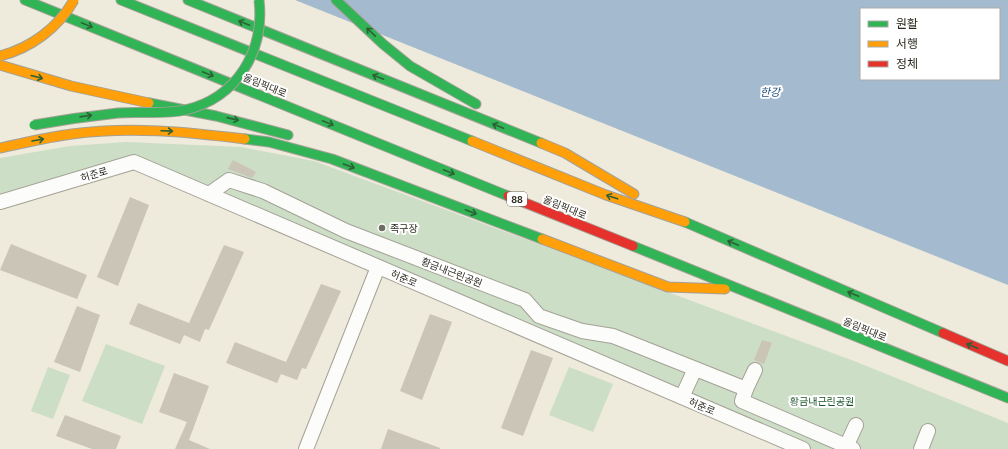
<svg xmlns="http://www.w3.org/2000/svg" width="1008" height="449" font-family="Inter,'Noto Sans KR',sans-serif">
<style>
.green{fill:#ccdec6}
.water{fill:#a4bacf;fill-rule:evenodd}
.building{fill:#cac5b6}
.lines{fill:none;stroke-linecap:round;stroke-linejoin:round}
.street-casing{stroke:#a4a196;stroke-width:16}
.fast-casing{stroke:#a4a196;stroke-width:11}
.slow-casing{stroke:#a4a196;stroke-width:11}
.jam-casing{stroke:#a4a196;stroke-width:11}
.street{stroke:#fcfcfa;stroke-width:14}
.fast{stroke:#30b455;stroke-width:9}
.slow{stroke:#ff9f0a;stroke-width:9}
.jam{stroke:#e5322d;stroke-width:9}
.fast-bridge-casing{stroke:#a4a196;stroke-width:11;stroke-linecap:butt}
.slow-bridge-casing{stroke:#a4a196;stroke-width:11;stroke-linecap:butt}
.fast-bridge{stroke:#30b455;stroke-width:9}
.slow-bridge{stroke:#ff9f0a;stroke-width:9}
.oneway{stroke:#2d6035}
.poi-dot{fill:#6f6c61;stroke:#fff;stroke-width:1.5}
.labels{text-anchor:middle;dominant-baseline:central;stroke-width:4;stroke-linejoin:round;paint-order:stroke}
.shield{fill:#fff;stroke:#6b6862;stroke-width:1}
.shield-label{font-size:9px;font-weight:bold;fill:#2b281f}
.street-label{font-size:10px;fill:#2b281f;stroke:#fff}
.poi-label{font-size:10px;fill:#2b281f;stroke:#fff;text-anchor:start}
.park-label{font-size:10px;fill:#1a5327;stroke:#fff}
.water-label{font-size:11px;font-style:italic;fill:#235080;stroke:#fff}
</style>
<rect width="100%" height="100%" fill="#eeeadc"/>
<g class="green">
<path d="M126 142 241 147 314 161 854 361 1008 423V449H812L130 156 0 198V158L70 146Z"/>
<path d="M106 344 165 366 142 424 82 401Z"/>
<path d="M48 367 70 375 53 419 31 411Z"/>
<path d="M569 367 613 384 593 432 549 415Z"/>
</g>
<path class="water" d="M295 0H1008V285ZM861 9H999V79H861Z"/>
<g class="building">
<path d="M233 160 256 172 252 178 228 169Z"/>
<path d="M130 197 149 205 118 286 97 277Z"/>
<path d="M11 244 87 275 77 299 0 270Z"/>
<path d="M224 245 244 252 209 330 205 329 200 342 184 335 180 344 129 324 138 303 189 323Z"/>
<path d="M321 284 341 291 306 369 302 368 297 380 281 374 277 383 226 363 235 342 286 362Z"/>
<path d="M77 306 100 315 80 372 54 362Z"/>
<path d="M430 314 452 322 422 400 400 391Z"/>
<path d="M762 340 772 343 764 364 754 360Z"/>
<path d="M531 350 553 358 523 436 501 428Z"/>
<path d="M174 373 209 386 189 440 210 449H175L187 422 159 412Z"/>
<path d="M65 415 121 436 116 449H92L56 436Z"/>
<path d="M388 429 440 448V449H381Z"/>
</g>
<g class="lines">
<defs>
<g id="street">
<path d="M209 194 229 180 263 191 346 231 525 300 539 316 582 331 613 336 746 389 742 401 853 449"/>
<path d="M0 202 134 162 803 449"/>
<path d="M746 389 755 370"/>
<path d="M682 397 695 369"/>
<path d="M846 447 856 425"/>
<path d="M306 449 378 267"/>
<path d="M921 449 928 431"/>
</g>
<g id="fast">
<path d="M25 0 508 196"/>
<path d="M121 0 472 141"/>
<path d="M188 0 541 143"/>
<path d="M336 0 383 44 410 66 476 104"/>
<path d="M149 103 216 116 288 135"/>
<path d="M245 139 269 142 332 159 542 239"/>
<path d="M685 222 943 333"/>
<path d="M633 246 1008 398"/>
</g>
<g id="slow">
<path d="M0 65 71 86 149 103"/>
<path d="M472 141 606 195 685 222"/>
<path d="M541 143 565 153 634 194"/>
<path d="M0 148C24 143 48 137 72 134 129 126 187 132 245 139"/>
<path d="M542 239 668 287 725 289"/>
</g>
<g id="jam">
<path d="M508 196 633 246"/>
<path d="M943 333 1008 361"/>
</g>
</defs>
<use href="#street" class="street-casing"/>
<use href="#fast" class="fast-casing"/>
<use href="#slow" class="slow-casing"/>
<use href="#jam" class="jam-casing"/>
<use href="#street" class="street"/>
<use href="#fast" class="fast"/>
<use href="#slow" class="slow"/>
<use href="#jam" class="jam"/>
<defs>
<path id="fast-bridge" d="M34 125C62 120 90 116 118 113 140 111 163 115 185 110 237 98 265 51 259 0"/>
<path id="slow-bridge" d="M0 56C31 48 58 28 74 0"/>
</defs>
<use href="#fast-bridge" class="fast-bridge-casing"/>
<use href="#slow-bridge" class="slow-bridge-casing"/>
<use href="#fast-bridge" class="fast-bridge"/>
<use href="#slow-bridge" class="slow-bridge"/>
</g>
<defs><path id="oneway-shaft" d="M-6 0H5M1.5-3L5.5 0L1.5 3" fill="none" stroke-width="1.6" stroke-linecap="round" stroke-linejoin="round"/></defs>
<g class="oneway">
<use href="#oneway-shaft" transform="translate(244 23) rotate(-158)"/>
<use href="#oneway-shaft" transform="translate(87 25) rotate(22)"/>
<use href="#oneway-shaft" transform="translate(371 32) rotate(-136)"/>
<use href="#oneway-shaft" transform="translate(208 74) rotate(22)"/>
<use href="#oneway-shaft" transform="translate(37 77) rotate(15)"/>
<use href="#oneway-shaft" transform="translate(378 77) rotate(-158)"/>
<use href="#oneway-shaft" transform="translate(86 116) rotate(-8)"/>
<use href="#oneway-shaft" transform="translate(233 119) rotate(13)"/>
<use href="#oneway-shaft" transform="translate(328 123) rotate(22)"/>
<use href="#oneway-shaft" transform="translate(498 126) rotate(-158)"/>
<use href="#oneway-shaft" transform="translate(167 131) rotate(2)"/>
<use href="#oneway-shaft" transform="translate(38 140) rotate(-10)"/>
<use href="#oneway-shaft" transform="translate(349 166) rotate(20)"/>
<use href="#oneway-shaft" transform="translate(449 172) rotate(22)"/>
<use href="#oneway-shaft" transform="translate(612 197) rotate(-162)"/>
<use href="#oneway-shaft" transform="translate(471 212) rotate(21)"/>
<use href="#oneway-shaft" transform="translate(733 243) rotate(-157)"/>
<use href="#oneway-shaft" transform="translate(853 294) rotate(-157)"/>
<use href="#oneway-shaft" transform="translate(972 346) rotate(-157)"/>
</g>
<circle class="poi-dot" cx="382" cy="228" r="4"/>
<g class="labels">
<rect class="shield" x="507" y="192" width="20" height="14" rx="3"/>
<g class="shield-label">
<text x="517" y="199">88</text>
</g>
<g class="street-label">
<text transform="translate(265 85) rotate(22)">올림픽대로</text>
<text transform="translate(94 174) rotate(-16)">허준로</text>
<text transform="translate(565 207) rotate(22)">올림픽대로</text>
<text transform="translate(452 272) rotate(21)">황금내근린공원</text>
<text transform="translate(404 278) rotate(23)">허준로</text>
<text transform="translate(865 329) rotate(22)">올림픽대로</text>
<text transform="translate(702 406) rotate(23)">허준로</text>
</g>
<g class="poi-label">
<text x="390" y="228">족구장</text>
</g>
<g class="park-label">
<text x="822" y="401">황금내근린공원</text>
</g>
<g class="water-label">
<text x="770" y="92">한강</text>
</g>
</g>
<rect x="860" y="8" width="140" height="72" fill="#ffffff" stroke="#aaa9a5"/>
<rect x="868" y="21" width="20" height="6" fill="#30b455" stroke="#aaa9a5"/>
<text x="896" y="28" font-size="12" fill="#2b281f">원활</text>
<rect x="868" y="41" width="20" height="6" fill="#ff9f0a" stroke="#aaa9a5"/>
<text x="896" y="48" font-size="12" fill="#2b281f">서행</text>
<rect x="868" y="61" width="20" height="6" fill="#e5322d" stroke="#aaa9a5"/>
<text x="896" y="68" font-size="12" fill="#2b281f">정체</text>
</svg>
